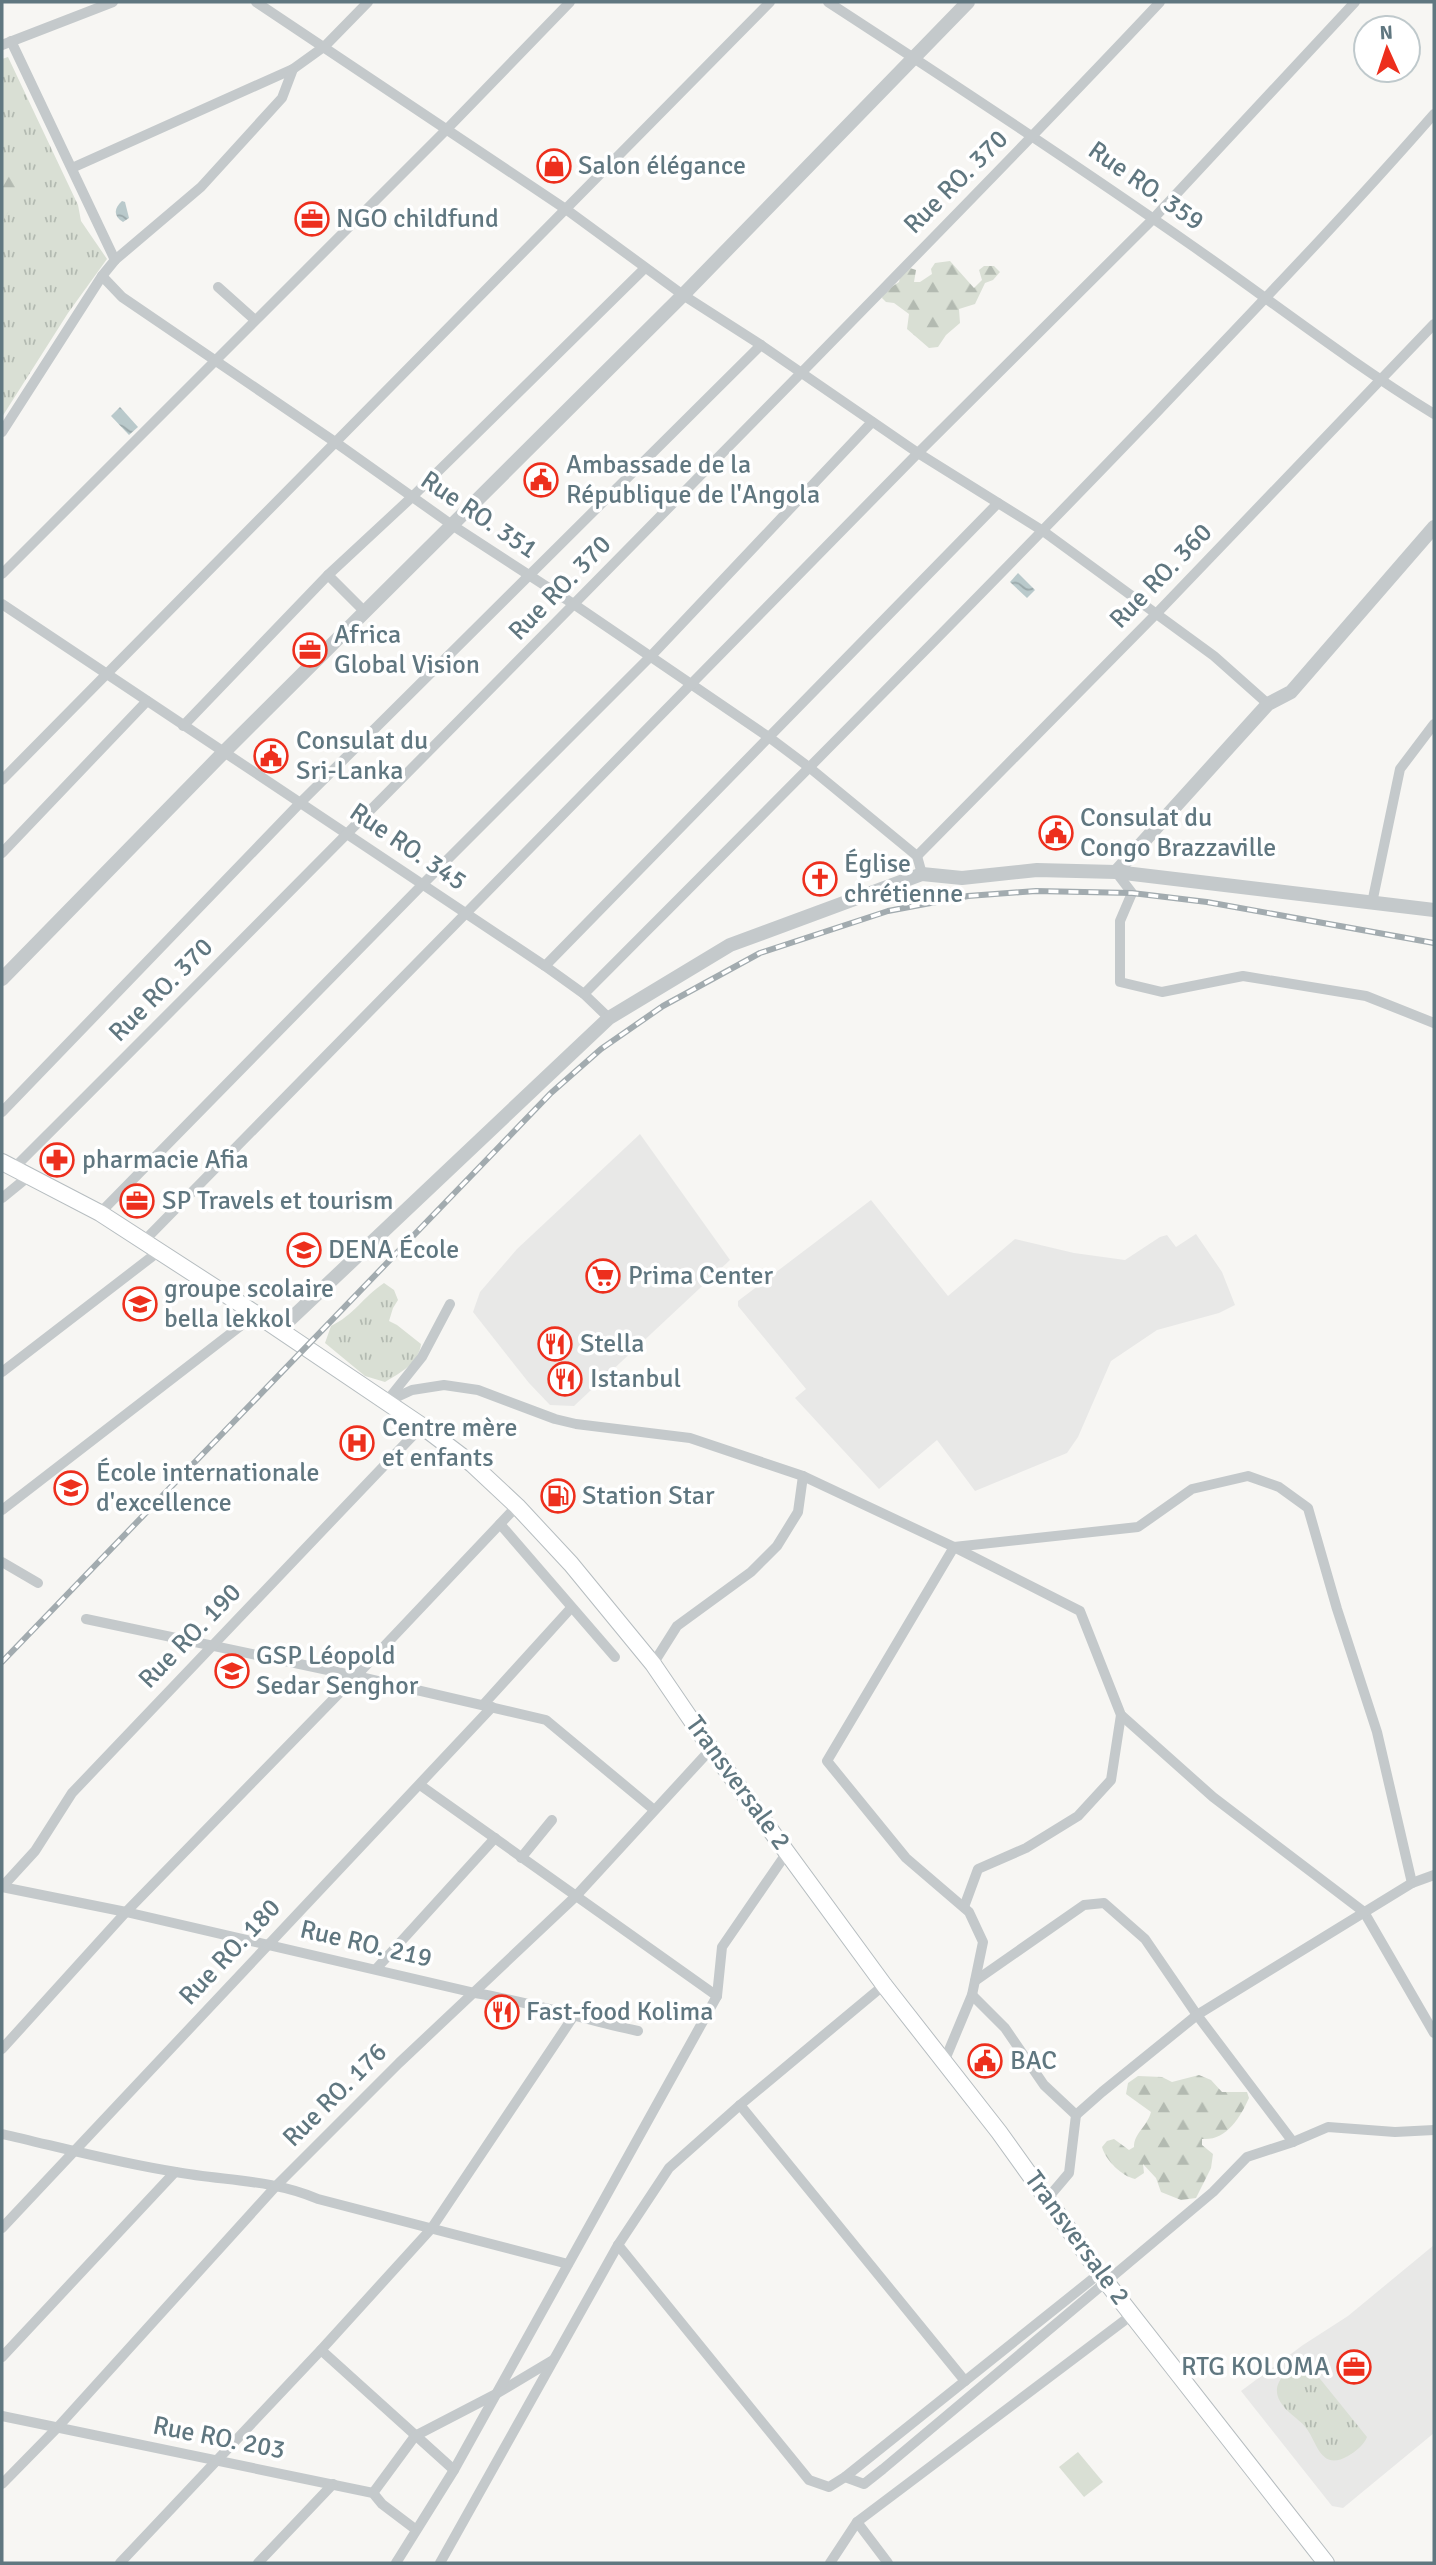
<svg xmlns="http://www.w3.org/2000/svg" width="1436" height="2565" font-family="Signika,sans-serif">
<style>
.built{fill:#e8e8e7}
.grass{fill:url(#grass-tufts)}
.forest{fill:url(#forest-firs)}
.green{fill:#d9dfd4}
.water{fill:url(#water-waves)}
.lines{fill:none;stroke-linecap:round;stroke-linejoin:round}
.secondary-casing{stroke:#b6bdc0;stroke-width:18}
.minor{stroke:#c4c9cb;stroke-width:10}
.tertiary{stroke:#c4c9cb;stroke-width:14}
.secondary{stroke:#fff;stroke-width:16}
.rail-casing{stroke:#a2abaf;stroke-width:6}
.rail{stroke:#fff;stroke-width:3.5;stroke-dasharray:10;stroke-linecap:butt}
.labels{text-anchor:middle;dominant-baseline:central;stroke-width:7;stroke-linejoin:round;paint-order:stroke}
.poi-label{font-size:26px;fill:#607780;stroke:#fff;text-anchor:start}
.street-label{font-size:26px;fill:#607780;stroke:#fff}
</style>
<defs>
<pattern id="grass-tufts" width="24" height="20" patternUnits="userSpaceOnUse" patternTransform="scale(1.75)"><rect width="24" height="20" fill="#d9dfd4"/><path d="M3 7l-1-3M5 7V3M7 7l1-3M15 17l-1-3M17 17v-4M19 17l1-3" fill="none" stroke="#b3bab1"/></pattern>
<pattern id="forest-firs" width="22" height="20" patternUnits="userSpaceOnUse" patternTransform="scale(1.75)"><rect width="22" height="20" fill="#d9dfd4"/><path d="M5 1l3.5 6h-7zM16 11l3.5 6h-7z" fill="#b3bab1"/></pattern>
<pattern id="water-waves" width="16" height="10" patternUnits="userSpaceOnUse" patternTransform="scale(1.75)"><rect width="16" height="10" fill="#b9c9cb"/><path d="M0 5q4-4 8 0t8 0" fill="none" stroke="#9aa8aa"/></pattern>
</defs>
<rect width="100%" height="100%" fill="#f7f6f3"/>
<g class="built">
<path d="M640 1134 730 1260 574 1406 550 1405 529 1383 473 1312 480 1292 517 1249Z"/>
<path d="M871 1200 948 1296 1015 1239 1074 1253 1125 1260 1160 1237 1167 1235 1176 1247 1196 1234 1222 1272 1235 1305 1219 1313 1157 1330 1111 1361 1078 1437 1067 1453 975 1491 937 1440 879 1489 795 1398 806 1389 738 1306V1301Z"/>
<path d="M1434 2245V2433L1343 2508 1332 2506 1241 2391 1303 2345 1348 2316Z"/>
</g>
<g class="grass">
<path d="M8 57 78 205 81 221 107 259 68 313 2 417V59Z"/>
<path d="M384 1283 394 1290 398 1300 393 1308 389 1321 397 1325 421 1344C419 1363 400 1373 385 1382L365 1376 325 1343 331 1326C354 1315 363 1297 384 1283Z"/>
<path d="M1304 2359 1367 2437C1364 2445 1355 2452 1348 2456 1320 2472 1317 2441 1306 2428 1302 2422 1295 2418 1290 2413 1264 2390 1281 2374 1304 2359Z"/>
</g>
<g class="forest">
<path d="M2 162 10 165 19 193 2 223Z"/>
<path d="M950 261 974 288 982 280 979 270 984 266H994L1000 272 993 280 985 283 975 304 959 309 960 323 946 335 938 347 929 348 907 329 909 314 894 303 886 302 882 298 884 292 899 282 900 277 910 268 916 270 914 282H920L932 274 931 269 935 263Z"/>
<path d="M1199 2075 1211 2080 1222 2092H1247L1249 2098C1240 2118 1226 2141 1202 2139V2145L1213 2154 1211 2168 1196 2198 1181 2200 1161 2192 1156 2178 1143 2164 1144 2173 1135 2179C1122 2176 1106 2161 1102 2147L1107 2141 1114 2139 1129 2150 1134 2147C1134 2133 1147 2127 1151 2112L1126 2094 1128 2083 1138 2076 1162 2077 1172 2082Z"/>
</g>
<path class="green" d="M1078 2452 1103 2482 1084 2497 1059 2467Z"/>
<g class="water">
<path d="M122 201 125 202 129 218 123 222C113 216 114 208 122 201Z"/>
<path d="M120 407 138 427 129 435 111 416Z"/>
<path d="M1018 573 1035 590 1027 598 1010 582Z"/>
</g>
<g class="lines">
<defs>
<path id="secondary" d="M2 1162 100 1213 256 1314 422 1426 472 1464 517 1506 571 1564 653 1664 711 1749 884 1985 999 2132 1107 2283 1326 2563"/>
</defs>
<use href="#secondary" class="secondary-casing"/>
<g class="minor">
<path d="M256 2 567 210 683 295 761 345 918 453 1043 531 1214 656 1268 704"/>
<path d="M828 2C951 82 1074 163 1194 247 1274 303 1351 363 1434 414"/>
<path d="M11 41 115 260"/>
<path d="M2 45 113 2"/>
<path d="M72 168 293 69 325 46 368 2"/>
<path d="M102 276 122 297 335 442 452 525 575 605 770 738 810 768 917 856 922 874"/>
<path d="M218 287 255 320"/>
<path d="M2 432 102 276 115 260 201 187 282 98 293 69"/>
<path d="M2 574 447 129 570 2"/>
<path d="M328 575 365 612"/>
<path d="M2 604 545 966 584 994 609 1018"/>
<path d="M183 726 328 575 412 497 645 268"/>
<path d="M2 780 770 2"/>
<path d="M2 853 147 701"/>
<path d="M917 856 1157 613 1434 324"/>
<path d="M1116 872 1132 893 1120 921V982L1162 992 1243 976 1366 996 1434 1023"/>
<path d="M1372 903 1400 769 1434 724"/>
<path d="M545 966 998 503"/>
<path d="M584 994C776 801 969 608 1158 411 1251 313 1345 216 1434 114"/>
<path d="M2 1112 300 803 761 345"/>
<path d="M14 1168C278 905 539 640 800 374 921 250 1042 128 1160 2"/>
<path d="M2 1198 29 1176"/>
<path d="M100 1213 423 884 651 656 872 422"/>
<path d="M143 1242 918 453 1153 219 1355 2"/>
<path d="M450 1304 422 1357 386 1402 412 1390 444 1385 478 1390 555 1419 576 1424 690 1438 803 1476 954 1547 1080 1611 1121 1715 1213 1797 1364 1912 1434 2033"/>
<path d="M2 1372 158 1252"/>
<path d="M2 1510 256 1314"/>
<path d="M500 1524 615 1657"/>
<path d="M2 1562 38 1583"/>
<path d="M86 1619 356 1676 546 1720 653 1809"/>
<path d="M653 1664 677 1626 751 1572 777 1546 798 1512 803 1476"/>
<path d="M483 1705 571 1608"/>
<path d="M420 1785 717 1996"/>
<path d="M521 1858 552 1820"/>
<path d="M2 1887 126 1912 475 1993C530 2002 583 2019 638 2031"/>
<path d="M2 1887 35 1851 72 1793 422 1426"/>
<path d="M964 1907 978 1869 1026 1848 1078 1816 1111 1780 1121 1715"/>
<path d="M376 1969 495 1838"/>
<path d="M975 1981 1084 1905 1104 1903 1145 1939 1197 2015 1293 2142"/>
<path d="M972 1995 1005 2028 1044 2085 1076 2115 1069 2173 1047 2199"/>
<path d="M2 2049 126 1912 356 1676 517 1506"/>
<path d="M944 2062 972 1995 983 1942 969 1912 906 1858 827 1761 954 1547 1138 1527 1192 1489 1248 1476 1279 1487 1308 1508 1337 1609 1377 1732 1412 1883"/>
<path d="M740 2105 965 2381"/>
<path d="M1076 2115 1102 2092 1197 2015 1412 1883 1434 1875"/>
<path d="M2 2134C59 2147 117 2163 176 2172 224 2181 272 2179 318 2199L568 2264"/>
<path d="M2 2228 492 1707"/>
<path d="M618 2245 809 2480 829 2487 845 2477 1100 2273"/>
<path d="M321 2350 454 2470"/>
<path d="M2 2357 175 2172"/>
<path d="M2 2416 373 2493 382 2504 415 2529"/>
<path d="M845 2477 864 2484 883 2469 1213 2192 1247 2157 1293 2142 1328 2127 1395 2132 1434 2130"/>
<path d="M2 2484 57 2428 277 2185 399 2063 575 1897 711 1749"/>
<path d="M373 2493 415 2436 496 2394 553 2360"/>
<path d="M857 2522 888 2563"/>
<path d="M120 2563 321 2350 431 2229 573 2017"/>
<path d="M258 2563 333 2484"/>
<path d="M396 2563 454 2470 717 1996 722 1947 788 1851"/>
<path d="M440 2563 618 2245 669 2168 740 2105 884 1985"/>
<path d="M830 2563 857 2522 1133 2314"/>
</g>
<g class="tertiary">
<path d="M1116 872 1268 704 1291 692 1434 527"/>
<path d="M2 979 223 753 683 295 968 2"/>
<path d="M279 1330 609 1018 730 945 922 874 962 878 1037 870 1116 872 1434 910"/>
</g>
<use href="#secondary" class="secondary"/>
<defs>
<path id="rail" d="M2 1662 551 1093 601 1049 663 1006 760 953 888 911 968 896 1036 891 1132 893 1207 902 1434 943"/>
</defs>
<use href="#rail" class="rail-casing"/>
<use href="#rail" class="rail"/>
</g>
<defs>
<symbol id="shop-ring" viewBox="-11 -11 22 22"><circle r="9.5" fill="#fff" stroke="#ed2f1d" stroke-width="1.5"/><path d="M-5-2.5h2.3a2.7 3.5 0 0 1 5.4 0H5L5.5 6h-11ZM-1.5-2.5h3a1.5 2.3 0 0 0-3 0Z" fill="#ed2f1d"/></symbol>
<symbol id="office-ring" viewBox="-11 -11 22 22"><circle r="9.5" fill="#fff" stroke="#ed2f1d" stroke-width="1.5"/><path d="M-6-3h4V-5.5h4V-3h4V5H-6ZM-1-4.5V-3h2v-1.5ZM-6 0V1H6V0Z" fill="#ed2f1d"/></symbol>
<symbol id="civic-ring" viewBox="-11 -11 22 22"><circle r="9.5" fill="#fff" stroke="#ed2f1d" stroke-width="1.5"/><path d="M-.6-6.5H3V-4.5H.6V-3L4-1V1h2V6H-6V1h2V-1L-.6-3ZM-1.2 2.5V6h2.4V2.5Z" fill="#ed2f1d"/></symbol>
<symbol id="church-ring" viewBox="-11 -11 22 22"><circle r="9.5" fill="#fff" stroke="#ed2f1d" stroke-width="1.5"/><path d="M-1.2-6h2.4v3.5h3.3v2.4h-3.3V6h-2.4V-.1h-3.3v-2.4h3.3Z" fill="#ed2f1d"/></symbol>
<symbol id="pharmacy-ring" viewBox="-11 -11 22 22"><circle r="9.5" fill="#fff" stroke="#ed2f1d" stroke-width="1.5"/><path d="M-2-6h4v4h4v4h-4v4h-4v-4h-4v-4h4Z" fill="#ed2f1d"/></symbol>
<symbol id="school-ring" viewBox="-11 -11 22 22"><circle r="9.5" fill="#fff" stroke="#ed2f1d" stroke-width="1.5"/><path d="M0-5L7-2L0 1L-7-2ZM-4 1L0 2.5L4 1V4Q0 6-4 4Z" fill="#ed2f1d"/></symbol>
<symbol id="supermarket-ring" viewBox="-11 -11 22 22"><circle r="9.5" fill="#fff" stroke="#ed2f1d" stroke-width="1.5"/><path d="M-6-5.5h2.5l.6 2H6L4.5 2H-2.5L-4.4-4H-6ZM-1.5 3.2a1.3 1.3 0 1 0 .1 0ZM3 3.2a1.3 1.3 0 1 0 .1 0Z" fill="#ed2f1d"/></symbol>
<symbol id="restaurant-ring" viewBox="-11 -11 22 22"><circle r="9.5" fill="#fff" stroke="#ed2f1d" stroke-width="1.5"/><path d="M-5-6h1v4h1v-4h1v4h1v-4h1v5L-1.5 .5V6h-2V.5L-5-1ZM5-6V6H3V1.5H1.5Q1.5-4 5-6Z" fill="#ed2f1d"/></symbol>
<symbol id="hospital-ring" viewBox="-11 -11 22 22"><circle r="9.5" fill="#fff" stroke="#ed2f1d" stroke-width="1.5"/><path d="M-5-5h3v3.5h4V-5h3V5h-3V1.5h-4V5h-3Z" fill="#ed2f1d"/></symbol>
<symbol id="fuel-ring" viewBox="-11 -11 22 22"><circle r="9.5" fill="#fff" stroke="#ed2f1d" stroke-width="1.5"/><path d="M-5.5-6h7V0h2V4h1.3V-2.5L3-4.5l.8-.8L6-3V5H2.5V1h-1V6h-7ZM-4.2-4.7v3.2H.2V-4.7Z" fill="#ed2f1d"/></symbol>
</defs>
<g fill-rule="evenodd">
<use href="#shop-ring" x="535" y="147" width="38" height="38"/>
<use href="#office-ring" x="293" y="200" width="38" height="38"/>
<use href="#civic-ring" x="522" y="461" width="38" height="38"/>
<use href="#office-ring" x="291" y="631" width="38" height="38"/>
<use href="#civic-ring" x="252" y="737" width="38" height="38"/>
<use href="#civic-ring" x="1037" y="814" width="38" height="38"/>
<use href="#church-ring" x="801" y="860" width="38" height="38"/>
<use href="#pharmacy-ring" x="38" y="1141" width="38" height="38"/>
<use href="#office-ring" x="118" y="1182" width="38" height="38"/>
<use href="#school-ring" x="285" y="1231" width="38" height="38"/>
<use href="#supermarket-ring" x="584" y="1257" width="38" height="38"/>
<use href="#school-ring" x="121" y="1285" width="38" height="38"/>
<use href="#restaurant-ring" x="536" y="1325" width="38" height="38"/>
<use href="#restaurant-ring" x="546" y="1360" width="38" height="38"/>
<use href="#hospital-ring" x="338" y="1424" width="38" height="38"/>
<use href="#school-ring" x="52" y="1469" width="38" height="38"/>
<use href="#fuel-ring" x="539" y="1477" width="38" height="38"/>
<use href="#school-ring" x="213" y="1652" width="38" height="38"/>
<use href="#restaurant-ring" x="483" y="1993" width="38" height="38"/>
<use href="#civic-ring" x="966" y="2042" width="38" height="38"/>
<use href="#office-ring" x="1335" y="2348" width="38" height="38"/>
</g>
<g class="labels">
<g class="poi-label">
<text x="578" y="166">Salon élégance</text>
<text x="336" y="219">NGO childfund</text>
<text x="566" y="465">Ambassade de la<tspan x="566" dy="30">République de l'Angola</tspan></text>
<text x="334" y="635">Africa<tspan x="334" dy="30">Global Vision</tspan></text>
<text x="296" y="741">Consulat du<tspan x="296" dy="30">Sri-Lanka</tspan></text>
<text x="1080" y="818">Consulat du<tspan x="1080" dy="30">Congo Brazzaville</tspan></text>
<text x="844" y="864">Église<tspan x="844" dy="30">chrétienne</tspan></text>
<text x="82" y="1160">pharmacie Afia</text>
<text x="162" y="1201">SP Travels et tourism</text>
<text x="328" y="1250">DENA École</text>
<text x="628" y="1276">Prima Center</text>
<text x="164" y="1289">groupe scolaire<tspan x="164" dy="30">bella lekkol</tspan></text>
<text x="580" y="1344">Stella</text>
<text x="590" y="1379">Istanbul</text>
<text x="382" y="1428">Centre mère<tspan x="382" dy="30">et enfants</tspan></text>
<text x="96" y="1473">École internationale<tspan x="96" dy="30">d'excellence</tspan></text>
<text x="582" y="1496">Station Star</text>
<text x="256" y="1656">GSP Léopold<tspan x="256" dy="30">Sedar Senghor</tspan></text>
<text x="526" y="2012">Fast-food Kolima</text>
<text x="1010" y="2061">BAC</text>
<text x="1330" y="2367" text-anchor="end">RTG KOLOMA</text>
</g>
<g class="street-label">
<text transform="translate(956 182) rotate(-45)">Rue RO. 370</text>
<text transform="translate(1146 186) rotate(35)">Rue RO. 359</text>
<text transform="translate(479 515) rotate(34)">Rue RO. 351</text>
<text transform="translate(1161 576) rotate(-46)">Rue RO. 360</text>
<text transform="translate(560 588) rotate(-46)">Rue RO. 370</text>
<text transform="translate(408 847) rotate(34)">Rue RO. 345</text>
<text transform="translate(161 990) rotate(-45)">Rue RO. 370</text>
<text transform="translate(190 1636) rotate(-46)">Rue RO. 190</text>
<text transform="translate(738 1783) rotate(54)">Transversale 2</text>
<text transform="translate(366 1944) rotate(13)">Rue RO. 219</text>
<text transform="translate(230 1952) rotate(-47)">Rue RO. 180</text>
<text transform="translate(335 2095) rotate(-45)">Rue RO. 176</text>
<text transform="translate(1077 2238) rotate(54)">Transversale 2</text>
<text transform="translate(219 2438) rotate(11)">Rue RO. 203</text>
</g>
</g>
<rect width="1436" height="2565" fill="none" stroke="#607780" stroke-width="7"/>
<g transform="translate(1387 49) rotate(357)"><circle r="33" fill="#ffffff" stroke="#bfc9cc" stroke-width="2"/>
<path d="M0-5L12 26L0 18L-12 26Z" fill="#ed2f1d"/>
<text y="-10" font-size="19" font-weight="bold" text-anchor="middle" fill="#607780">N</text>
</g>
</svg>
